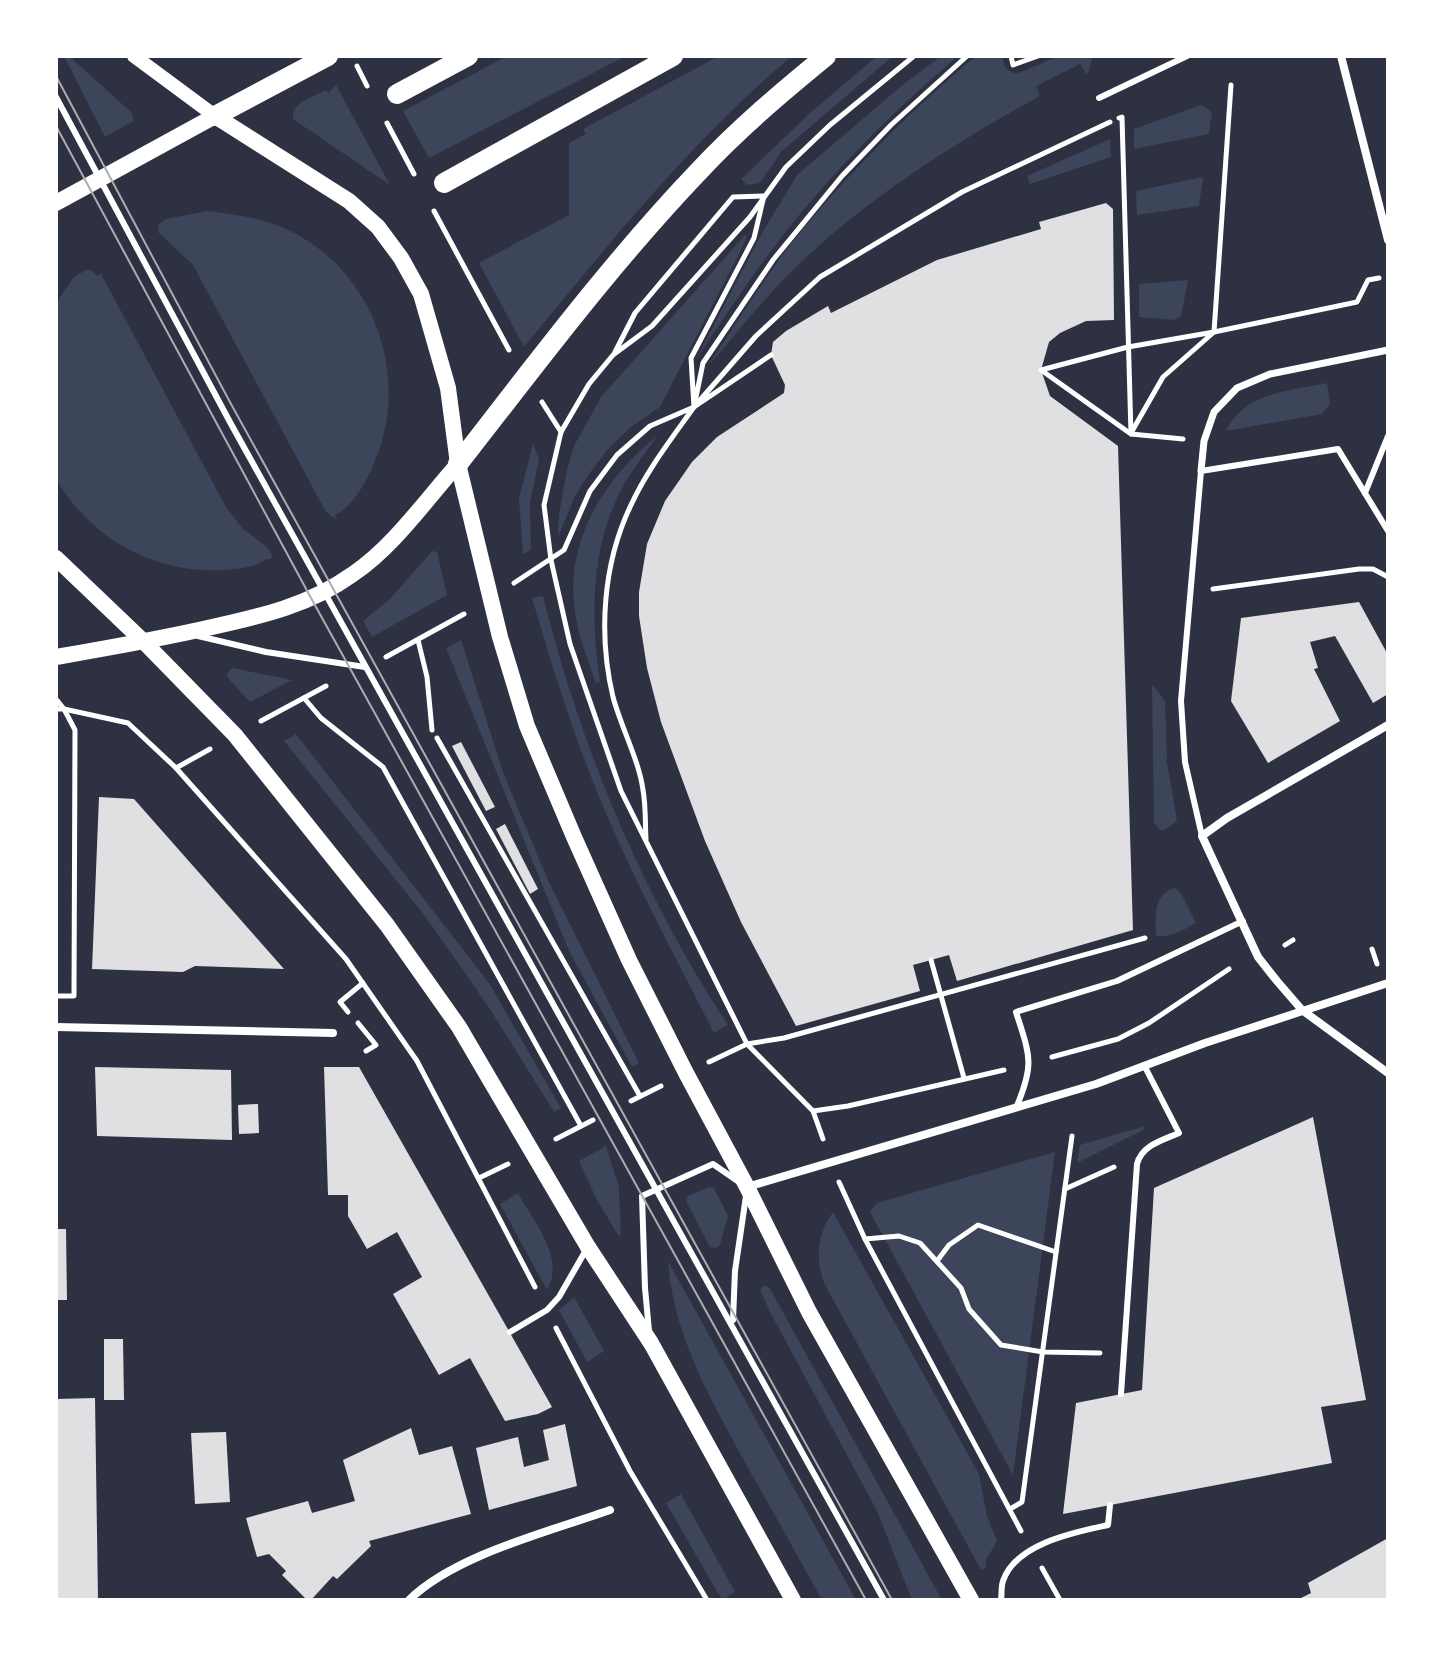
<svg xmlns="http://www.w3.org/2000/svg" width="1444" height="1656" font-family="Barlow,sans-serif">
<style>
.green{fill:#3c4559}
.building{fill:#e0e0e3}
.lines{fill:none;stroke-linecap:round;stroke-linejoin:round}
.path{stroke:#fff;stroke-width:5}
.service{stroke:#fff;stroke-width:6}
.pedestrian{stroke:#fff;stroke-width:7}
.minor{stroke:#fff;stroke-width:8}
.tertiary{stroke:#fff;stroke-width:14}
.secondary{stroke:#fff;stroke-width:16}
.primary{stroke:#fff;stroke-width:20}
.tram{stroke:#abadb3;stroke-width:2}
</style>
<rect width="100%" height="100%" fill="#2d3142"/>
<g class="green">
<path d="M64 56H69L132 113 134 121 105 137Z"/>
<path d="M507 56H626L429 158 403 111Z"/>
<path d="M719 56H792C690 142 608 245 524 347L479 263 569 215V143L586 134 583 129Z"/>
<path d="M877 56H893L781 152 760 183 747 185 741 179 810 113Z"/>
<path d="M941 56H958C889 115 822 182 768 255 743 289 719 325 695 361L762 233 797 175 900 87Z"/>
<path d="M976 56H1003C1002 66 1008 71 1016 74L1059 56H1093L1088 73 1086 74 1080 64 1036 86 1040 96C950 146 861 202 788 275 759 304 734 337 707 367 738 321 767 273 802 230 854 168 913 108 976 56Z"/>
<path d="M336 85 390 185 293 119C291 102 313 97 326 90L328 93Z"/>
<path d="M1201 105 1212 112 1209 134 1134 149V129Z"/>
<path d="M1110 139 1111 157 1030 184 1027 176Z"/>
<path d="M1203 177 1199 206 1137 215 1136 191Z"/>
<path d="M207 211C230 214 252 216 273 224 366 256 412 366 377 456 369 476 355 506 335 515L336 519 326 512 193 265 158 232 159 224 166 219Z"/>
<path d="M745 235 747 236 741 250 660 407 630 428 608 449 589 474 575 496 558 537 559 515 567 469 574 446 601 397Z"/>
<path d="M86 270H91L97 276 101 274 226 507 242 528 268 548 272 555 271 559C258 560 270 558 260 563 250 568 234 569 223 570 154 574 90 538 56 479V303L74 277Z"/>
<path d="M1188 280 1181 316 1173 320 1139 317V284Z"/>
<path d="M1327 383 1330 404 1322 414 1226 431C1245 392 1289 391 1327 383Z"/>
<path d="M658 435C645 454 630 472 620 492 590 552 591 618 600 682L596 683C588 660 578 636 575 612 564 540 605 478 658 435Z"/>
<path d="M533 444 539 459 530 503 531 550 523 554 519 498Z"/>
<path d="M432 551 437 552 447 595 372 637 363 621 391 598Z"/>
<path d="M543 596C581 748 642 894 728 1025L714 1033C678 962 640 892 608 818 577 747 554 673 532 598Z"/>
<path d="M461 640 504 775 547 878 639 1063 632 1067 569 951 446 648Z"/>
<path d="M232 668 292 680 250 702 228 678 227 674Z"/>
<path d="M1152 684 1165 701 1167 762 1177 821 1164 830H1160L1154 823Z"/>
<path d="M296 734 489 983 561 1108 554 1112 488 1006 425 916 284 741Z"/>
<path d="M1175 888 1181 893 1196 923C1184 930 1169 938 1156 936 1156 916 1152 895 1175 888Z"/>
<path d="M1145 1126 1143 1130 1077 1163 1080 1145Z"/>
<path d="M606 1146 619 1187 621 1236 618 1235 596 1198 579 1161Z"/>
<path d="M1055 1152 1013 1475 870 1212 877 1203Z"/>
<path d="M709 1187 714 1188 728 1216 720 1245 716 1248 710 1247 686 1201 688 1196Z"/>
<path d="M518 1193C533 1221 566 1258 547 1290L500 1204Z"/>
<path d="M833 1212 979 1474 987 1516 997 1541 986 1560V1567L981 1570 824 1283C815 1256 817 1235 833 1212Z"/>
<path d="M668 1261 856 1600H822C797 1555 772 1510 747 1466 712 1401 673 1336 668 1261Z"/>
<path d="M763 1286 769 1287 942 1600H912L877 1511 769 1310 760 1290Z"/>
<path d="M574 1297 604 1351 587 1362 559 1310Z"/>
<path d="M681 1494 735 1592 722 1600 666 1503Z"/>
</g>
<g class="building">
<path d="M1106 203 1113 209 1114 320 1086 321 1060 333 1049 342 1041 370 1050 396 1118 446 1133 930 957 981 949 955 913 965 920 991 796 1026 741 922 705 841 661 722 647 668 639 616V592L647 544 665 501 692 462 717 437 784 393 785 385 771 355 773 342 786 331 828 306 831 313 937 260 1041 229 1039 222Z"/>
<path d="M1359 602 1388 655V694L1373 703 1335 636 1310 642 1318 668 1314 669 1340 721 1268 763 1231 701 1241 618Z"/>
<path d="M461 742 495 807 486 811 452 746Z"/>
<path d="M99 797 134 799 284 969 195 966 183 972 92 969Z"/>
<path d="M505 824 538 889 530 894 496 829Z"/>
<path d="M95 1067 231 1070 232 1140 97 1136Z"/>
<path d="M324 1067H359L552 1407 538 1414 505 1421 470 1358 439 1375 393 1294 422 1277 397 1232 367 1249 348 1216V1195H328Z"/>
<path d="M258 1104 259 1133 239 1134 238 1105Z"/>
<path d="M1313 1117 1366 1400 1321 1407 1332 1463 1063 1514 1076 1403 1142 1390 1154 1188Z"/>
<path d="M56 1229H66L67 1300H56Z"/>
<path d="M104 1339H123L124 1400H104Z"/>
<path d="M95 1398 98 1600H56V1399Z"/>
<path d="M565 1424 577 1486 489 1510 476 1448 518 1437 524 1467 549 1460 543 1430Z"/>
<path d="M411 1428 419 1455 452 1446 471 1514 369 1541 371 1546 337 1579 333 1576 311 1600H307L282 1575 286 1571 269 1554 257 1557 246 1518 308 1501 312 1513 355 1501 343 1460Z"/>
<path d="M226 1432 230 1502 195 1504 191 1433Z"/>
<path d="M1388 1538V1600H1297L1311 1593 1308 1583Z"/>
</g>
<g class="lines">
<g class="path">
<path d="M1011 56 1013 65 1038 56"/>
<path d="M357 66 367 86"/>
<path d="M1119 118 1122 117 1131 434"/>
<path d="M387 123 414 174"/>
<path d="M763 200 754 238 691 358 694 407 703 363 773 260 842 176 891 125 967 56"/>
<path d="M434 211 509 350"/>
<path d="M615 352 635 313 733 197 763 196"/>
<path d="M771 355 694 407 756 336 820 277 962 192 1110 122"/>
<path d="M542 402 561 432"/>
<path d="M1131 433 1163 377 1214 332 1357 302 1368 280 1379 278"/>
<path d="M1183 439 1131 434 1041 370 1128 347 1214 332 1231 85"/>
<path d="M514 583 564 550 590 491 617 455 650 426 694 407C672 438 647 470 631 505 603 563 598 634 613 697 621 727 639 760 643 790 646 806 645 823 646 839"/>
<path d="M1213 589 1359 569H1373L1388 577"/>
<path d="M418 640 427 677 432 730"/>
<path d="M386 657 464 614"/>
<path d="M304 698 321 718 383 767 581 1126"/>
<path d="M56 699 64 709 128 723 176 768 346 959 417 1061 535 1287"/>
<path d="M56 709H64L75 730 74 996H56"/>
<path d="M261 721 326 686"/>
<path d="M437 738 640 1096"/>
<path d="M176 768 210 749"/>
<path d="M1285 945 1293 940"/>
<path d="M1372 949 1377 964"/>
<path d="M931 960 964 1078"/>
<path d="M348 1012 340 1002 363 983"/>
<path d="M358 1023 376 1045 366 1051"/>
<path d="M1052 1057 1118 1039 1149 1023 1229 969"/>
<path d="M709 1062 747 1044 784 1038 1145 938"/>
<path d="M631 1101 661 1086"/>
<path d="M813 1111 848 1106 1004 1070"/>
<path d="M556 1139 593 1120"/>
<path d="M823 1139 813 1111 747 1044 621 791 570 644 551 560 544 505 561 432 589 384 613 355 652 326 750 217 786 167 830 125 914 56"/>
<path d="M479 1178 508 1164"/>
<path d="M839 1182 865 1239 1021 1531"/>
<path d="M1065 1189 1114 1167"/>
<path d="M865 1239 899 1236 920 1243 961 1288 969 1309 1001 1345 1043 1352 1100 1353"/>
<path d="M937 1261 949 1245 978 1225 1056 1252"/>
<path d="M556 1328 630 1471 707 1600"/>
<path d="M1010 1509 1022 1502 1072 1136"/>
<path d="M1042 1568 1060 1600"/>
</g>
<g class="service">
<path d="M56 97 231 424 884 1600"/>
<path d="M1099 98 1187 56"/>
<path d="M1365 493 1388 436"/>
<path d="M198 636 266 652 365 667"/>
<path d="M1202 836 1185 762 1181 701 1201 471 1338 449 1388 531"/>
<path d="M1016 1108C1035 1064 1030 1056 1016 1012L1117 981 1243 921"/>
<path d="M733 1320 735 1271 746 1196"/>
<path d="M649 1331 645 1288 642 1196 713 1164 739 1182"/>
<path d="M510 1332 547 1310 559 1297 586 1250"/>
<path d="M1121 1394 1137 1164C1142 1145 1163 1140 1179 1133L1145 1067"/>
<path d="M1001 1600C1002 1594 1001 1586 1003 1581 1016 1543 1076 1532 1108 1525L1110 1505"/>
</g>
<path class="pedestrian" d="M1201 471 1204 441 1214 412 1237 388 1270 374 1388 350"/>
<g class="minor">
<path d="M1341 56 1388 240"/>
<path d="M1388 725 1227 818 1202 836 1258 957 1277 981 1302 1010 1388 1073"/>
<path d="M56 1027 333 1033"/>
<path d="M747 1187 1096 1084 1205 1043 1388 983"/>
<path d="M409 1600C455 1555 548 1532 610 1510"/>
</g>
<path class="tertiary" d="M134 56 215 116"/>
<g class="secondary">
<path d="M56 203 215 116 349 201 378 227 401 258 421 294 448 388 458 464 500 637 527 726 574 837 629 960 686 1073 747 1187 809 1312 971 1600"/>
<path d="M56 558 144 642 235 735 387 925 459 1027 588 1247 651 1343 793 1600"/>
<path d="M56 657C108 648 160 639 212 627 262 616 310 605 353 574 394 546 425 501 458 464"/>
</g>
<g class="primary">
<path d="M397 94 468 56"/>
<path d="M215 116 328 56"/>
<path d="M444 183 673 56"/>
<path d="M458 464C536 364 612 262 699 171 738 129 782 92 826 56"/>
</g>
<g class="tram">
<path d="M56 76 231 404 892 1600"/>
<path d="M56 126 311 598 866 1600"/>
</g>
</g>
<rect width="1444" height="1656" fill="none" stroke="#ffffff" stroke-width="116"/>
</svg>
